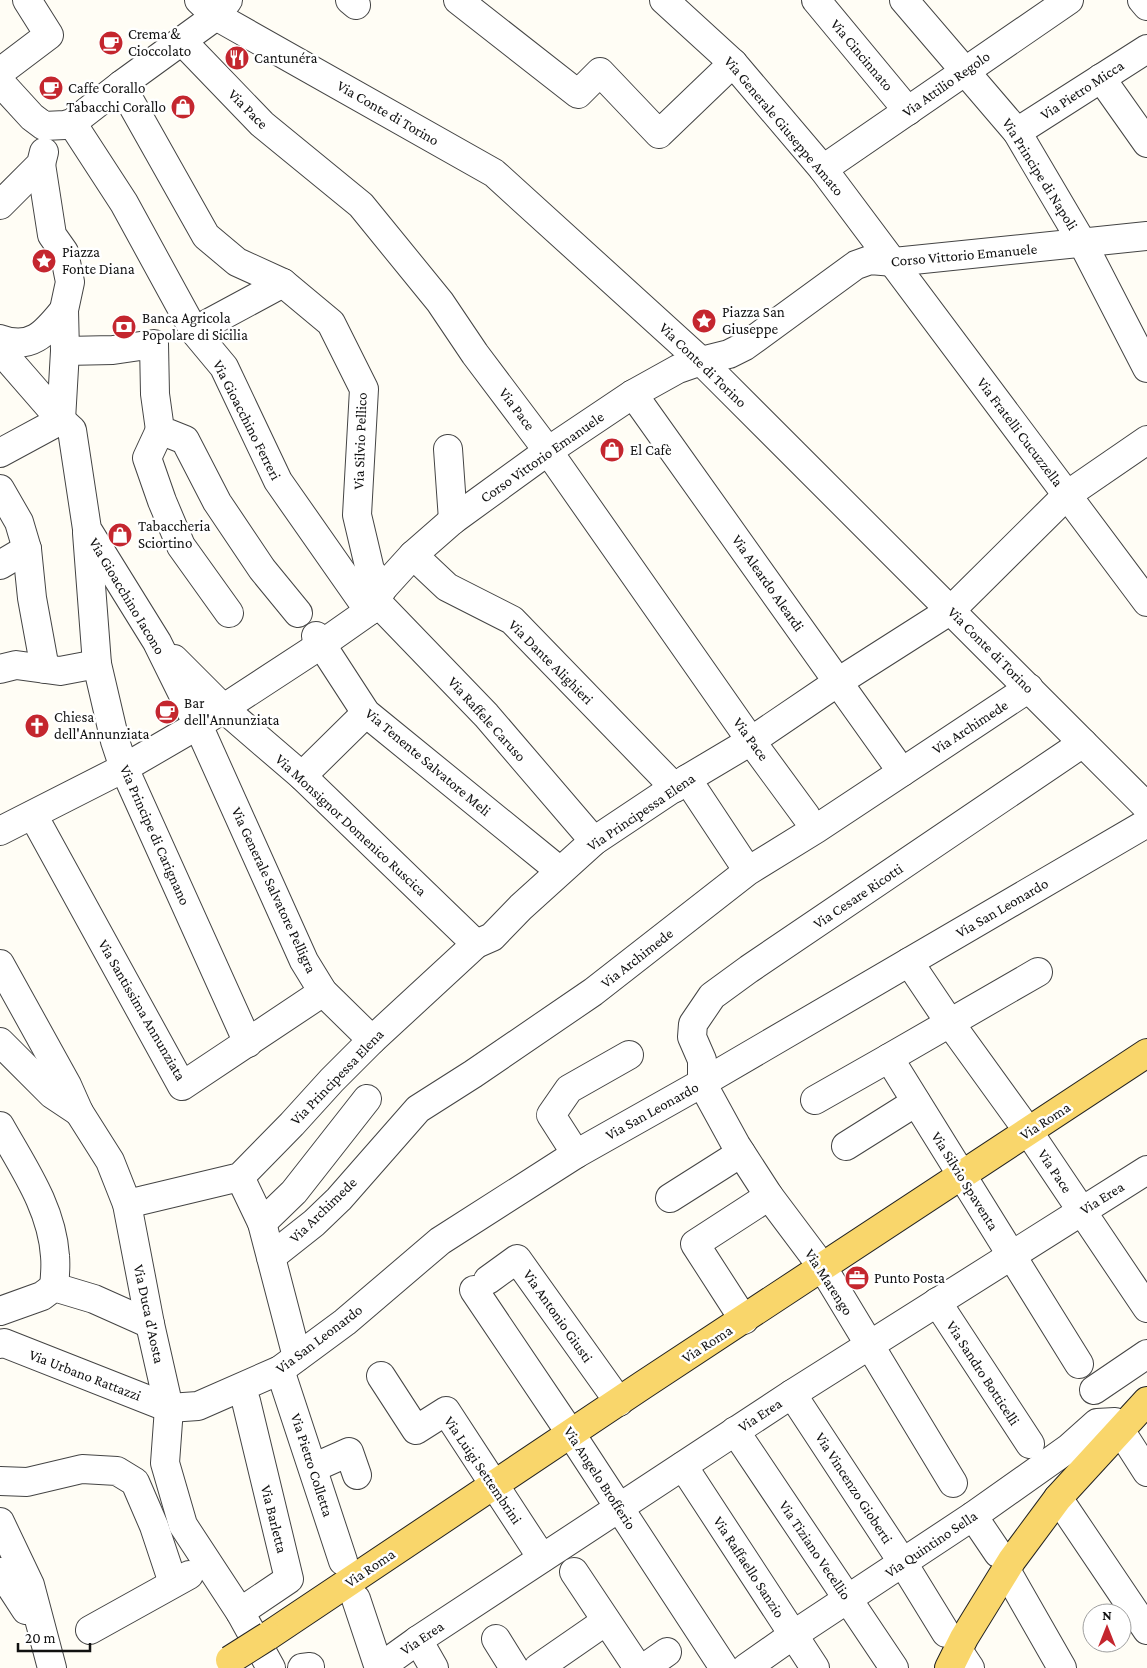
<svg xmlns="http://www.w3.org/2000/svg" width="1147" height="1668" font-family="'Crimson Pro',serif">
<style>
.lines{fill:none;stroke-linecap:round;stroke-linejoin:round}
.minor-casing{stroke:#444;stroke-width:30}
.major-casing{stroke:#222;stroke-width:30}
.minor{stroke:#fff;stroke-width:28}
.major{stroke:#f9d66b;stroke-width:28}
.major-bridge-casing{stroke:#222;stroke-width:30;stroke-linecap:butt}
.major-bridge{stroke:#f9d66b;stroke-width:28}
.labels{text-anchor:middle;dominant-baseline:central;stroke-width:5;stroke-linejoin:round;paint-order:stroke}
.poi-label{font-size:15px;fill:#111;stroke:#fff;text-anchor:start}
.street-label{font-size:15px;fill:#111;stroke:#fff}
</style>
<rect width="100%" height="100%" fill="#fffdf5"/>
<g class="lines">
<defs>
<g id="minor">
<path d="M199 0 216 16 494 173 701 361 1147 807"/>
<path d="M350 0 356 5"/>
<path d="M458 0 578 94 600 72 659 134 733 63"/>
<path d="M664 0 733 63 823 169 1147 602"/>
<path d="M816 0 908 111"/>
<path d="M904 0 1017 132 1083 244 1147 368"/>
<path d="M1142 0 1147 6"/>
<path d="M182 41 262 124 361 205 440 302 475 354 548 451 751 741 806 816"/>
<path d="M0 72 49 35 27 0"/>
<path d="M1101 78 1147 143"/>
<path d="M0 82 32 117 44 126 65 125 72 123 121 85 216 16 228 0"/>
<path d="M121 85 206 236 237 262 283 283 331 323 364 389 357 515 370 570 383 588"/>
<path d="M72 123 124 203 194 331 224 367 278 481 369 611"/>
<path d="M1017 132 1147 49"/>
<path d="M41 164 52 235 64 252 70 282 64 310 65 351 61 420"/>
<path d="M823 169 1069 0"/>
<path d="M0 205 41 164 44 152"/>
<path d="M194 331 283 283"/>
<path d="M0 339C32 351 46 332 64 310"/>
<path d="M0 350 61 420"/>
<path d="M65 351 113 350 154 344 155 394 160 430 185 440 217 502 262 569 298 613"/>
<path d="M633 394 902 772"/>
<path d="M160 430 147 458 162 501 181 546 229 613"/>
<path d="M448 449 453 520"/>
<path d="M0 453 61 420 72 430 87 529 157 642 198 725 304 961 323 992 372 1040"/>
<path d="M0 489 19 522 27 549 32 598 45 669"/>
<path d="M87 533 97 664 115 741 124 768 248 1043"/>
<path d="M413 555 447 587 512 620 675 788"/>
<path d="M0 565 27 549"/>
<path d="M376 601 486 715 594 841"/>
<path d="M316 636 366 713 560 871"/>
<path d="M174 659 223 708 302 776 476 944"/>
<path d="M0 669 16 665 60 671 97 664"/>
<path d="M302 776 366 713"/>
<path d="M687 779 742 862"/>
<path d="M33 815 182 1086 323 992"/>
<path d="M0 831 124 768 198 725 322 644 369 611 383 588 413 555 453 520 548 451 633 394 678 369 701 361 729 354 745 346 856 265 870 260 894 262 1147 236"/>
<path d="M909 962 950 1023 1028 1131 1147 1308"/>
<path d="M0 964 67 1085 79 1112 110 1161 127 1204 150 1324 169 1408 165 1463 183 1525 240 1612 271 1668"/>
<path d="M1038 972 889 1058 1079 1364"/>
<path d="M0 1042 52 1094 79 1112"/>
<path d="M815 1100 889 1058"/>
<path d="M0 1126C23 1167 52 1208 55 1256 56 1266 55 1277 54 1287"/>
<path d="M846 1146 916 1102"/>
<path d="M576 1154 551 1115 569 1089 629 1055"/>
<path d="M240 1177 262 1223 297 1357"/>
<path d="M670 1198 741 1153"/>
<path d="M127 1204 240 1177 292 1124 332 1080 372 1040 476 944 492 937 521 907 594 841 687 779 751 741 838 682 951 610 1067 495 1147 440"/>
<path d="M262 1223 294 1192 367 1099"/>
<path d="M271 1257 314 1223 339 1199 418 1109 473 1074 593 992 748 871 816 829 1029 688"/>
<path d="M488 1280 517 1259 619 1402"/>
<path d="M474 1290 571 1434 724 1668"/>
<path d="M937 1302 1030 1444"/>
<path d="M0 1311 42 1296 54 1287 94 1299 150 1324"/>
<path d="M744 1320 695 1244 769 1196"/>
<path d="M0 1344 4 1343 169 1408 198 1406 280 1370 345 1322 440 1241 576 1154 702 1083 1147 823"/>
<path d="M280 1370 343 1561"/>
<path d="M381 1376 416 1430 446 1411 542 1558"/>
<path d="M1094 1390 1147 1354"/>
<path d="M792 1394 903 1563 946 1633"/>
<path d="M735 1431 894 1668"/>
<path d="M683 1466 815 1668"/>
<path d="M313 1468 349 1452 357 1475"/>
<path d="M0 1481 27 1482 82 1469 117 1471 135 1482 154 1526 173 1583"/>
<path d="M953 1483 823 1268 769 1196 736 1145 702 1083V1060L692 1037 693 1024 712 996 749 969 1083 743"/>
<path d="M1058 1498 1147 1630"/>
<path d="M973 1516 998 1553"/>
<path d="M0 1522 30 1585 52 1668"/>
<path d="M1006 1570 1062 1668"/>
<path d="M0 1572 7 1581 26 1610"/>
<path d="M574 1572 638 1668"/>
<path d="M356 1599 379 1668"/>
<path d="M240 1612 289 1579 246 1401"/>
<path d="M90 1630 189 1575"/>
<path d="M496 1639 514 1668"/>
<path d="M418 1640 434 1668"/>
<path d="M958 1650 970 1668"/>
<path d="M302 1668 310 1667"/>
<path d="M379 1668 418 1640 792 1394 1147 1170"/>
<path d="M538 1668 606 1621"/>
<path d="M644 1668 667 1652"/>
<path d="M746 1668 793 1635 973 1516 1069 1448 1097 1423 1115 1422 1147 1472"/>
</g>
<g id="major">
<path d="M268 1636 643 1385 1147 1053"/>
<path d="M949 1668 964 1638 1012 1560 1058 1498 1147 1401"/>
</g>
</defs>
<use href="#minor" class="minor-casing"/>
<use href="#major" class="major-casing"/>
<use href="#minor" class="minor"/>
<use href="#major" class="major"/>
<defs>
<path id="major-bridge" d="M230 1660 268 1636"/>
</defs>
<use href="#major-bridge" class="major-bridge-casing"/>
<use href="#major-bridge" class="major-bridge"/>
</g>
<defs>
<symbol id="cafe-disc" viewBox="-11 -11 22 22"><circle r="9.5" fill="#c4262e" stroke="#fff"/><path d="M-5.5-4.5H6V0H3Q3 3.5 0 3.5H-2.5Q-5.5 3.5-5.5 0ZM3-3.2v2h1.7v-2ZM-6 4.5H4V6H-6Z" fill="#fff"/></symbol>
<symbol id="restaurant-disc" viewBox="-11 -11 22 22"><circle r="9.5" fill="#c4262e" stroke="#fff"/><path d="M-5-6h1v4h1v-4h1v4h1v-4h1v5L-1.5 .5V6h-2V.5L-5-1ZM5-6V6H3V1.5H1.5Q1.5-4 5-6Z" fill="#fff"/></symbol>
<symbol id="shop-disc" viewBox="-11 -11 22 22"><circle r="9.5" fill="#c4262e" stroke="#fff"/><path d="M-5-2.5h2.3a2.7 3.5 0 0 1 5.4 0H5L5.5 6h-11ZM-1.5-2.5h3a1.5 2.3 0 0 0-3 0Z" fill="#fff"/></symbol>
<symbol id="sight-disc" viewBox="-11 -11 22 22"><circle r="9.5" fill="#c4262e" stroke="#fff"/><path d="M0-6L1.8-2.2L6-1.7L2.9 1.2L3.7 5.4L0 3.3L-3.7 5.4L-2.9 1.2L-6-1.7L-1.8-2.2Z" fill="#fff"/></symbol>
<symbol id="bank-disc" viewBox="-11 -11 22 22"><circle r="9.5" fill="#c4262e" stroke="#fff"/><path d="M-6-4H6V4H-6ZM0-2.3a2.3 2.3 0 1 0 0 4.6a2.3 2.3 0 1 0 0-4.6Z" fill="#fff"/></symbol>
<symbol id="church-disc" viewBox="-11 -11 22 22"><circle r="9.5" fill="#c4262e" stroke="#fff"/><path d="M-1.2-6h2.4v3.5h3.3v2.4h-3.3V6h-2.4V-.1h-3.3v-2.4h3.3Z" fill="#fff"/></symbol>
<symbol id="office-disc" viewBox="-11 -11 22 22"><circle r="9.5" fill="#c4262e" stroke="#fff"/><path d="M-6-3h4V-5.5h4V-3h4V5H-6ZM-1-4.5V-3h2v-1.5ZM-6 0V1H6V0Z" fill="#fff"/></symbol>
</defs>
<g fill-rule="evenodd">
<use href="#cafe-disc" x="97" y="29" width="28" height="28"/>
<use href="#restaurant-disc" x="223" y="44" width="28" height="28"/>
<use href="#cafe-disc" x="37" y="74" width="28" height="28"/>
<use href="#shop-disc" x="169" y="93" width="28" height="28"/>
<use href="#sight-disc" x="30" y="247" width="28" height="28"/>
<use href="#sight-disc" x="690" y="307" width="28" height="28"/>
<use href="#bank-disc" x="110" y="313" width="28" height="28"/>
<use href="#shop-disc" x="598" y="436" width="28" height="28"/>
<use href="#shop-disc" x="106" y="521" width="28" height="28"/>
<use href="#cafe-disc" x="153" y="698" width="28" height="28"/>
<use href="#church-disc" x="23" y="712" width="28" height="28"/>
<use href="#office-disc" x="843" y="1264" width="28" height="28"/>
</g>
<g class="labels">
<g class="poi-label">
<text x="128" y="34">Crema &amp;<tspan x="128" dy="17">Cioccolato</tspan></text>
<text x="254" y="58">Cantunéra</text>
<text x="68" y="88">Caffe Corallo</text>
<text x="166" y="107" text-anchor="end">Tabacchi Corallo</text>
<text x="62" y="252">Piazza<tspan x="62" dy="17">Fonte Diana</tspan></text>
<text x="722" y="312">Piazza San<tspan x="722" dy="17">Giuseppe</tspan></text>
<text x="142" y="318">Banca Agricola<tspan x="142" dy="17">Popolare di Sicilia</tspan></text>
<text x="630" y="450">El Cafè</text>
<text x="138" y="526">Tabaccheria<tspan x="138" dy="17">Sciortino</tspan></text>
<text x="184" y="703">Bar<tspan x="184" dy="17">dell'Annunziata</tspan></text>
<text x="54" y="717">Chiesa<tspan x="54" dy="17">dell'Annunziata</tspan></text>
<text x="874" y="1278">Punto Posta</text>
</g>
<g class="street-label">
<text transform="translate(862 55) rotate(50)">Via Cincinnato</text>
<text transform="translate(946 84) rotate(-35)">Via Attilio Regolo</text>
<text transform="translate(1082 90) rotate(-33)">Via Pietro Micca</text>
<text transform="translate(248 109) rotate(45)">Via Pace</text>
<text transform="translate(388 113) rotate(30)">Via Conte di Torino</text>
<text transform="translate(784 126) rotate(50)">Via Generale Giuseppe Amato</text>
<text transform="translate(1040 174) rotate(58)">Via Principe di Napoli</text>
<text transform="translate(964 255) rotate(-5)">Corso Vittorio Emanuele</text>
<text transform="translate(703 365) rotate(44)">Via Conte di Torino</text>
<text transform="translate(517 409) rotate(53)">Via Pace</text>
<text transform="translate(247 420) rotate(63)">Via Gioacchino Ferreri</text>
<text transform="translate(1020 432) rotate(53)">Via Fratelli Cucuzzella</text>
<text transform="translate(360 441) rotate(-88)">Via Silvio Pellico</text>
<text transform="translate(542 457) rotate(-35)">Corso Vittorio Emanuele</text>
<text transform="translate(768 583) rotate(55)">Via Aleardo Aleardi</text>
<text transform="translate(127 596) rotate(59)">Via Gioacchino Iacono</text>
<text transform="translate(991 650) rotate(45)">Via Conte di Torino</text>
<text transform="translate(551 662) rotate(45)">Via Dante Alighieri</text>
<text transform="translate(487 719) rotate(48)">Via Raffele Caruso</text>
<text transform="translate(970 727) rotate(-33)">Via Archimede</text>
<text transform="translate(751 739) rotate(54)">Via Pace</text>
<text transform="translate(428 762) rotate(40)">Via Tenente Salvatore Meli</text>
<text transform="translate(641 812) rotate(-34)">Via Principessa Elena</text>
<text transform="translate(351 825) rotate(43)">Via Monsignor Domenico Ruscica</text>
<text transform="translate(155 835) rotate(66)">Via Principe di Carignano</text>
<text transform="translate(274 890) rotate(65)">Via Generale Salvatore Pelligra</text>
<text transform="translate(858 896) rotate(-34)">Via Cesare Ricotti</text>
<text transform="translate(1002 908) rotate(-30)">Via San Leonardo</text>
<text transform="translate(637 958) rotate(-38)">Via Archimede</text>
<text transform="translate(142 1010) rotate(60)">Via Santissima Annunziata</text>
<text transform="translate(337 1077) rotate(-46)">Via Principessa Elena</text>
<text transform="translate(652 1111) rotate(-29)">Via San Leonardo</text>
<text transform="translate(1045 1121) rotate(-33)">Via Roma</text>
<text transform="translate(1055 1171) rotate(56)">Via Pace</text>
<text transform="translate(965 1181) rotate(58)">Via Silvio Spaventa</text>
<text transform="translate(1102 1198) rotate(-32)">Via Erea</text>
<text transform="translate(323 1210) rotate(-44)">Via Archimede</text>
<text transform="translate(829 1282) rotate(57)">Via Marengo</text>
<text transform="translate(149 1314) rotate(78)">Via Duca d'Aosta</text>
<text transform="translate(558 1316) rotate(55)">Via Antonio Giusti</text>
<text transform="translate(319 1339) rotate(-37)">Via San Leonardo</text>
<text transform="translate(707 1344) rotate(-33)">Via Roma</text>
<text transform="translate(983 1373) rotate(57)">Via Sandro Botticelli</text>
<text transform="translate(85 1375) rotate(21)">Via Urbano Rattazzi</text>
<text transform="translate(760 1415) rotate(-33)">Via Erea</text>
<text transform="translate(312 1465) rotate(72)">Via Pietro Colletta</text>
<text transform="translate(483 1470) rotate(56)">Via Luigi Settembrini</text>
<text transform="translate(600 1478) rotate(57)">Via Angelo Brofferio</text>
<text transform="translate(854 1488) rotate(57)">Via Vincenzo Gioberti</text>
<text transform="translate(274 1519) rotate(76)">Via Barletta</text>
<text transform="translate(931 1544) rotate(-34)">Via Quintino Sella</text>
<text transform="translate(815 1550) rotate(56)">Via Tiziano Vecellio</text>
<text transform="translate(749 1567) rotate(57)">Via Raffaello Sanzio</text>
<text transform="translate(370 1568) rotate(-34)">Via Roma</text>
<text transform="translate(422 1638) rotate(-34)">Via Erea</text>
</g>
</g>
<g transform="translate(1107 1628)"><circle r="24" fill="#ffffff" stroke="#a0a0a0"/>
<path d="M0-4L9 19L0 12L-9 19Z" fill="#c4262e"/>
<text y="-8" font-size="14" font-weight="bold" text-anchor="middle" fill="#111111">N</text>
</g>
<path d="M18 1643v8h72v-8" fill="none" stroke="#111111" stroke-width="2.5"/>
<text x="25" y="1643" font-size="15" fill="#111111" stroke="#ffffff" stroke-width="4" paint-order="stroke">20 m</text>
</svg>
